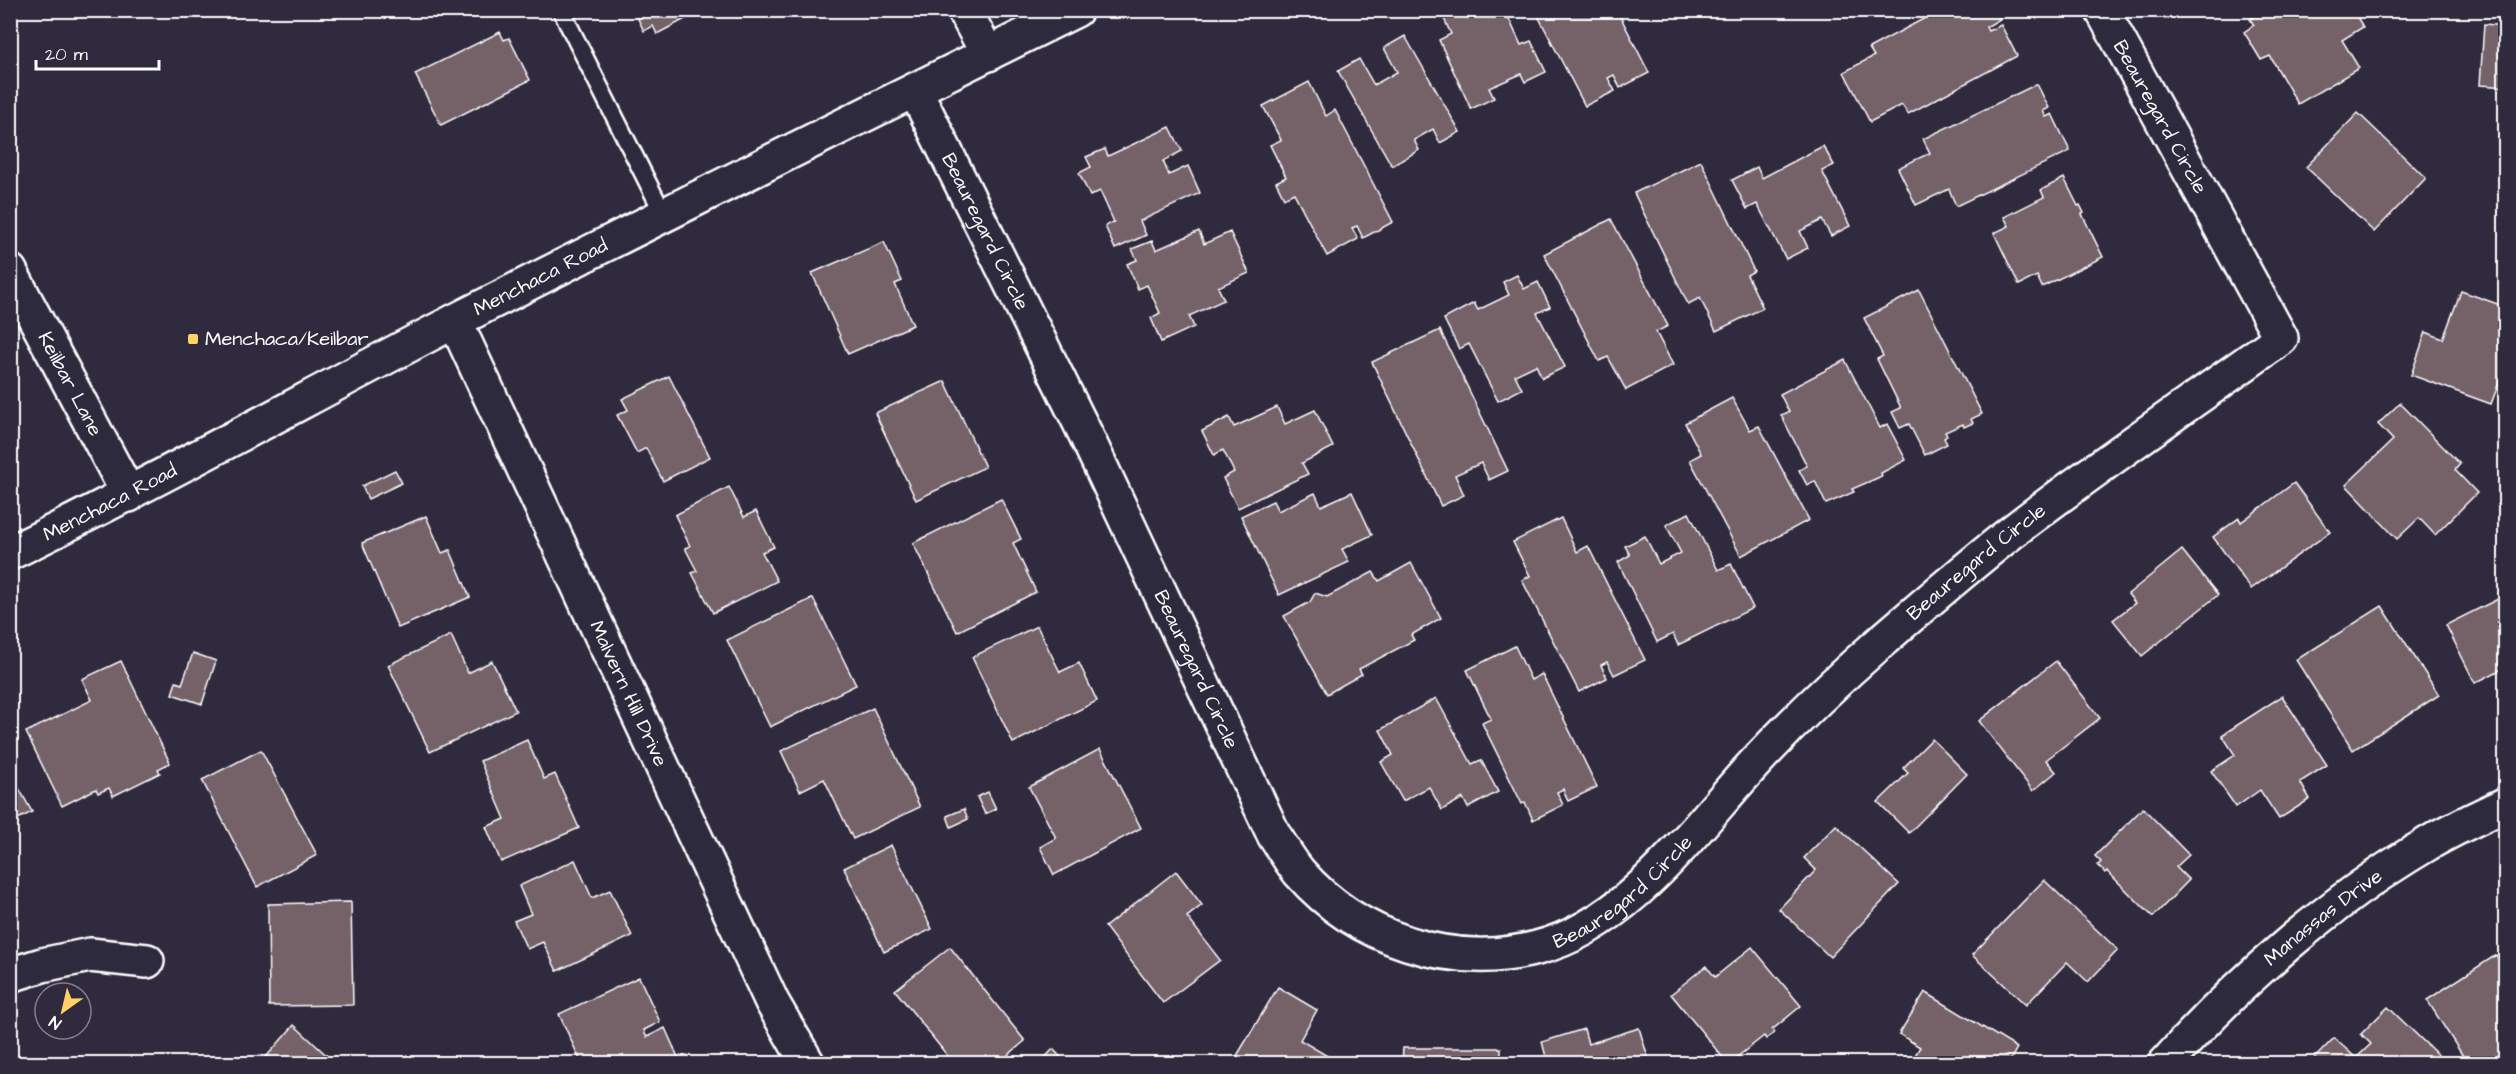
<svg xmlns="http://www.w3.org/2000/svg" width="2516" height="1074" font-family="'Architects Daughter',sans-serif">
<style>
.building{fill:#756269;stroke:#fff;stroke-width:1.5}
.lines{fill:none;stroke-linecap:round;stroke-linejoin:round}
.lane-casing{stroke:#fff;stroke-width:21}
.street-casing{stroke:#fff;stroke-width:38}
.secondary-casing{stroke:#fff;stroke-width:38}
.lane{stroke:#2f2a3d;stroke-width:16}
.street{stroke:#2f2a3d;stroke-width:33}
.secondary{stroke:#2f2a3d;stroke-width:33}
.poi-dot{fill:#ffd166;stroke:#2f2a3d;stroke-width:2}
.labels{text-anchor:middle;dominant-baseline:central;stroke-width:6;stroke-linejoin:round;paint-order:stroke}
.street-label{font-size:20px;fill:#fff;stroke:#2f2a3d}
.poi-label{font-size:20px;fill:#fff;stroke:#2f2a3d;text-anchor:start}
</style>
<rect width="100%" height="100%" fill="#2f2a3d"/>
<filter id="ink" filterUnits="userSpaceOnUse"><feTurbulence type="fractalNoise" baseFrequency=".0167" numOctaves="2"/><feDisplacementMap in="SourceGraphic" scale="12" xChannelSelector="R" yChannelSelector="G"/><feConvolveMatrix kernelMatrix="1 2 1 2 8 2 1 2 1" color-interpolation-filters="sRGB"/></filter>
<g filter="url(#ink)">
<g class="building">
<path d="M640 10H702L657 34 653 26 644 31 636 15 641 13Z"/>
<path d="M1440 10H1488L1490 15 1505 10 1521 45 1531 41 1546 72 1525 82 1521 74 1489 88 1494 98 1471 109 1439 40 1451 34Z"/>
<path d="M1535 10H1617L1649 73 1620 88 1614 75 1608 78 1615 91 1585 106Z"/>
<path d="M1940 10H1996L2000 19 1986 27 1988 31 2001 25 2017 56 1908 114 1902 105 1870 122 1844 72 1874 56 1869 48Z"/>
<path d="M2266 10H2353L2363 27 2342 40 2359 68 2298 104 2270 56 2261 60 2244 32 2254 25 2250 19Z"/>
<path d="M2484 24 2506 26V87L2480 85Z"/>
<path d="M500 32 504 40 509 38 530 80 441 125 415 74Z"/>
<path d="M1405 36 1460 132 1440 143 1433 129 1414 140 1419 150 1392 166 1338 71 1359 59 1374 85 1397 72 1384 48Z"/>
<path d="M1309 82 1326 116 1335 110 1393 222 1363 238 1357 226 1352 228 1358 239 1327 256 1294 193 1284 198 1276 182 1286 177 1270 145 1281 140 1263 106Z"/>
<path d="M2037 84 2049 108 2043 111 2046 117 2052 114 2070 151 1956 206 1949 189 1916 205 1898 168 1930 153 1923 139Z"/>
<path d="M2358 113 2426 178 2374 232 2306 167Z"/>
<path d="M1170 127 1182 151 1163 161 1169 175 1188 166 1200 193 1140 221 1146 235 1115 249 1105 226 1114 222 1100 191 1090 196 1079 173 1091 167 1086 157 1105 149 1108 156Z"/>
<path d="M1823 146 1834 165 1822 171 1850 226 1831 236 1822 220 1800 231 1808 248 1786 259 1757 204 1747 209 1732 180 1757 167 1762 178Z"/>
<path d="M1701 161 1754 271 1747 275 1763 308 1716 331 1700 298 1688 304 1634 193Z"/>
<path d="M2064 178 2078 206 2080 205 2084 213 2082 214 2103 257 2042 287 2037 276 2019 285 1994 233 2009 226 2004 217 2044 197 2041 190Z"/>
<path d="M1611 219 1668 326 1656 332 1673 365 1626 390 1608 357 1599 361 1544 254Z"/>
<path d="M1199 231 1204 244 1230 232 1249 273 1218 287 1224 300 1189 316 1194 327 1161 342 1151 318 1160 313 1147 285 1138 289 1127 264 1137 260 1132 249 1152 241 1156 250Z"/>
<path d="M884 242 902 281 895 284 913 325 848 354 812 273Z"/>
<path d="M1517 275 1524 289 1538 282 1550 307 1537 313 1565 367 1542 378 1536 365 1515 375 1522 389 1498 401 1469 344 1459 349 1444 319 1474 303 1478 310 1509 295 1503 282Z"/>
<path d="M1919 290 1982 414 1971 419 1973 423 1964 427 1963 424 1945 432 1947 436 1944 438 1947 444 1925 455 1909 424 1900 428 1892 412 1901 408 1877 359 1883 356 1864 318Z"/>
<path d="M2461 291 2506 307V364L2491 404 2411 375 2426 332 2443 339Z"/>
<path d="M1440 330 1508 471 1489 480 1481 463 1455 475 1464 495 1441 506 1372 362Z"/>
<path d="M1845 360 1880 428 1887 424 1906 460 1881 473 1882 476 1852 489 1854 492 1826 504 1815 481 1807 485 1799 470 1807 466 1781 415 1789 412 1780 394Z"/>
<path d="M669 376 710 457 663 481 646 448 637 453 617 415 628 410 622 399Z"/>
<path d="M945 381 985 467 916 500 875 413Z"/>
<path d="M1732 398 1750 430 1759 426 1809 520 1741 556 1690 460 1701 454 1685 423Z"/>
<path d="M2400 403 2460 464 2455 470 2477 493 2435 535 2419 518 2397 539 2346 485 2393 440 2378 424Z"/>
<path d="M1277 407 1285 424 1315 410 1333 447 1302 463 1308 474 1238 508 1223 478 1234 472 1223 450 1214 455 1202 431 1229 417 1234 427Z"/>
<path d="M395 470 402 483 368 499 362 486Z"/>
<path d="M2294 483 2330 532 2251 589 2213 537 2239 518 2241 522Z"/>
<path d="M729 487 744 517 756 511 774 547 762 552 777 581 713 613 692 573 697 571 685 548 690 546 675 515Z"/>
<path d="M1352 492 1372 535 1342 549 1349 562 1279 595 1241 516 1273 501 1278 511 1315 493 1321 506Z"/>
<path d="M1001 499 1021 539 1013 543 1036 592 957 632 913 543Z"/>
<path d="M1689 513 1718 570 1731 564 1753 608 1678 645 1673 634 1657 642 1618 562 1630 555 1625 546 1645 536 1659 564 1681 553 1666 525Z"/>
<path d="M426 516 442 553 450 550 470 597 398 628 362 543Z"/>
<path d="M1561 518 1577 552 1588 546 1645 660 1614 675 1607 662 1601 665 1607 678 1579 692 1522 580 1530 576 1513 542Z"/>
<path d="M2182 550 2218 595 2142 656 2113 620 2135 603 2128 594Z"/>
<path d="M1411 563 1441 618 1411 635 1414 640 1359 669 1362 674 1327 694 1284 616 1310 602 1315 593 1327 597 1373 572 1379 581Z"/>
<path d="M2506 595V667L2475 683 2446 625Z"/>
<path d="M813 598 856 685 770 727 727 640Z"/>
<path d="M2382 606 2439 695 2353 750 2296 660Z"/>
<path d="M1037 626 1060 672 1079 663 1097 701 1013 743 972 657Z"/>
<path d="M451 635 468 673 492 661 516 711 430 752 388 665Z"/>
<path d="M1515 646 1531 680 1542 674 1597 787 1568 801 1563 789 1557 792 1563 805 1533 820 1525 802 1522 804 1482 723 1491 719 1467 670Z"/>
<path d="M193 653 216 661 202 704 172 694 176 682 182 684Z"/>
<path d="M121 661 170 763 158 769 160 773 113 796 109 788 98 793 96 789 62 806 26 732 92 700 82 679Z"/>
<path d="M2056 661 2100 718 2046 760 2056 772 2033 791 1979 721Z"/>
<path d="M2282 696 2327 765 2300 782 2310 799 2279 819 2260 790 2236 807 2211 771 2235 755 2222 735Z"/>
<path d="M1436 698 1472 764 1481 760 1498 792 1468 808 1463 798 1442 810 1429 787 1403 801 1381 762 1393 755 1380 730Z"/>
<path d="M873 708 920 807 853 839 824 779 800 791 781 751Z"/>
<path d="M1932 739 1967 774 1909 833 1878 802 1908 773 1903 768Z"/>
<path d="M527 740 544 779 555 774 579 828 501 862 486 827 505 819 480 761Z"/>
<path d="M1100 749 1141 828 1054 875 1040 847 1056 838 1029 787Z"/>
<path d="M261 750 317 855 257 887 202 780Z"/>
<path d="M10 772 32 812 10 823Z"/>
<path d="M988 792 996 809 985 814 977 797Z"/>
<path d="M2143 808 2189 855 2176 867 2189 880 2153 917 2107 871 2105 873 2098 865 2101 862 2095 856Z"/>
<path d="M964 809 968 819 951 827 947 816Z"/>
<path d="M1836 825 1899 884 1830 957 1779 909 1816 870 1804 858Z"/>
<path d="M891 845 932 929 884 952 844 868Z"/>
<path d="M575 860 592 898 610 890 632 936 557 971 543 942 527 949 514 921 531 914 519 886Z"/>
<path d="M1176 871 1202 905 1187 917 1220 960 1163 1003 1105 927Z"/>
<path d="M2044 880 2118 950 2088 982 2067 962 2026 1005 1972 955Z"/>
<path d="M351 902 353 1005 269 1006 268 904Z"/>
<path d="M950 947 1025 1041 997 1064H954L895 990Z"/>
<path d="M1752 947 1801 1006 1772 1030 1774 1033 1766 1039 1764 1036 1728 1064 1671 994 1706 966 1715 977Z"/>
<path d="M2496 955 2506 969V1054L2491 1064H2468L2427 1000Z"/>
<path d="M639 977 660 1022 644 1030 645 1034 647 1037 665 1028 681 1064H582L559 1014Z"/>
<path d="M1278 987 1317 1010 1300 1040 1336 1061 1335 1064H1232Z"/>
<path d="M1925 992 2017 1048 2008 1064H1910L1920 1047 1899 1034Z"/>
<path d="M2388 1007 2442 1059 2437 1064H2309L2334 1038 2356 1058 2371 1044 2361 1034Z"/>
<path d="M294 1025 336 1064H265L269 1059 266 1057Z"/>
<path d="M1639 1028 1650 1064H1548L1542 1042 1584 1029 1588 1044Z"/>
<path d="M1403 1048H1501V1064H1402Z"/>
<path d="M1053 1049 1067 1064H1039Z"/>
</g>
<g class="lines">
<defs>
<path id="lane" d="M561 10 664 215"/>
<g id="street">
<path d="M964 10 988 54"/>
<path id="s1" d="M915 90 1085 433 1274 835C1282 847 1290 861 1299 872 1357 939 1452 970 1537 948 1628 925 1693 830 1754 764 1794 721 1838 679 1883 640 1928 601 1974 561 2021 525 2106 460 2195 400 2281 338L2102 10"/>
<path id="s2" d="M10 271 129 495"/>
<path id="s3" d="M455 321 772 1002 808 1064"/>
<path d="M10 975 42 965 90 955 147 961"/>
</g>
<g id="secondary">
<path id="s4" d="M10 553C160 480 305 399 453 322 659 216 868 113 1076 10"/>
<path id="s5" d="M2165 1064C2237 983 2331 901 2424 846 2450 830 2478 818 2506 804"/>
</g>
</defs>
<use href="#lane" class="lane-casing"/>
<use href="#street" class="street-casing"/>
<use href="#secondary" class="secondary-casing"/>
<use href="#lane" class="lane"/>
<use href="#street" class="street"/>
<use href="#secondary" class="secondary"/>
</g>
</g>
<rect class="poi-dot" x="187" y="333" width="12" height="12" rx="3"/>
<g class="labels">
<g class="street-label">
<text transform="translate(2160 117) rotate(61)">Beauregard Circle</text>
<text stroke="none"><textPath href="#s1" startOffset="158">Beauregard Circle</textPath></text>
<text stroke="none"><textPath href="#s4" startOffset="598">Menchaca Road</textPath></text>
<text stroke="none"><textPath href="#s2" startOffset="128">Keilbar Lane</textPath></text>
<text stroke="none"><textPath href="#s4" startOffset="112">Menchaca Road</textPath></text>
<text stroke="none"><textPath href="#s1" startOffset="1724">Beauregard Circle</textPath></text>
<text stroke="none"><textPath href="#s1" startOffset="644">Beauregard Circle</textPath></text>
<text stroke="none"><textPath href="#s3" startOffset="411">Malvern Hill Drive</textPath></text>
<text stroke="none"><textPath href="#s1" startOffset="1238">Beauregard Circle</textPath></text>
<text stroke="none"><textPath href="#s5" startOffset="216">Manassas Drive</textPath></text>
</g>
<g class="poi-label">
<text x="205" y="339">Menchaca/Keilbar</text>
</g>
</g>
<rect width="2516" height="1074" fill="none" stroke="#2f2a3d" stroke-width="36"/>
<rect x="18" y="18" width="2480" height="1038" fill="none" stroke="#fff" stroke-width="2" filter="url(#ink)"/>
<g transform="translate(63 1011) rotate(214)"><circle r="28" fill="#2f2a3d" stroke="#827f8b" stroke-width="1.5"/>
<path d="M0-4.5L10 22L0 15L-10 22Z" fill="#ffd166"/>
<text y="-9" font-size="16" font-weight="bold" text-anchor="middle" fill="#ffffff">N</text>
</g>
<path d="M36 60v9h123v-9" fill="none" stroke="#ffffff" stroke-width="3"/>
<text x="45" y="60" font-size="18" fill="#ffffff" stroke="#2f2a3d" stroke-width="4.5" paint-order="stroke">20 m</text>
</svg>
